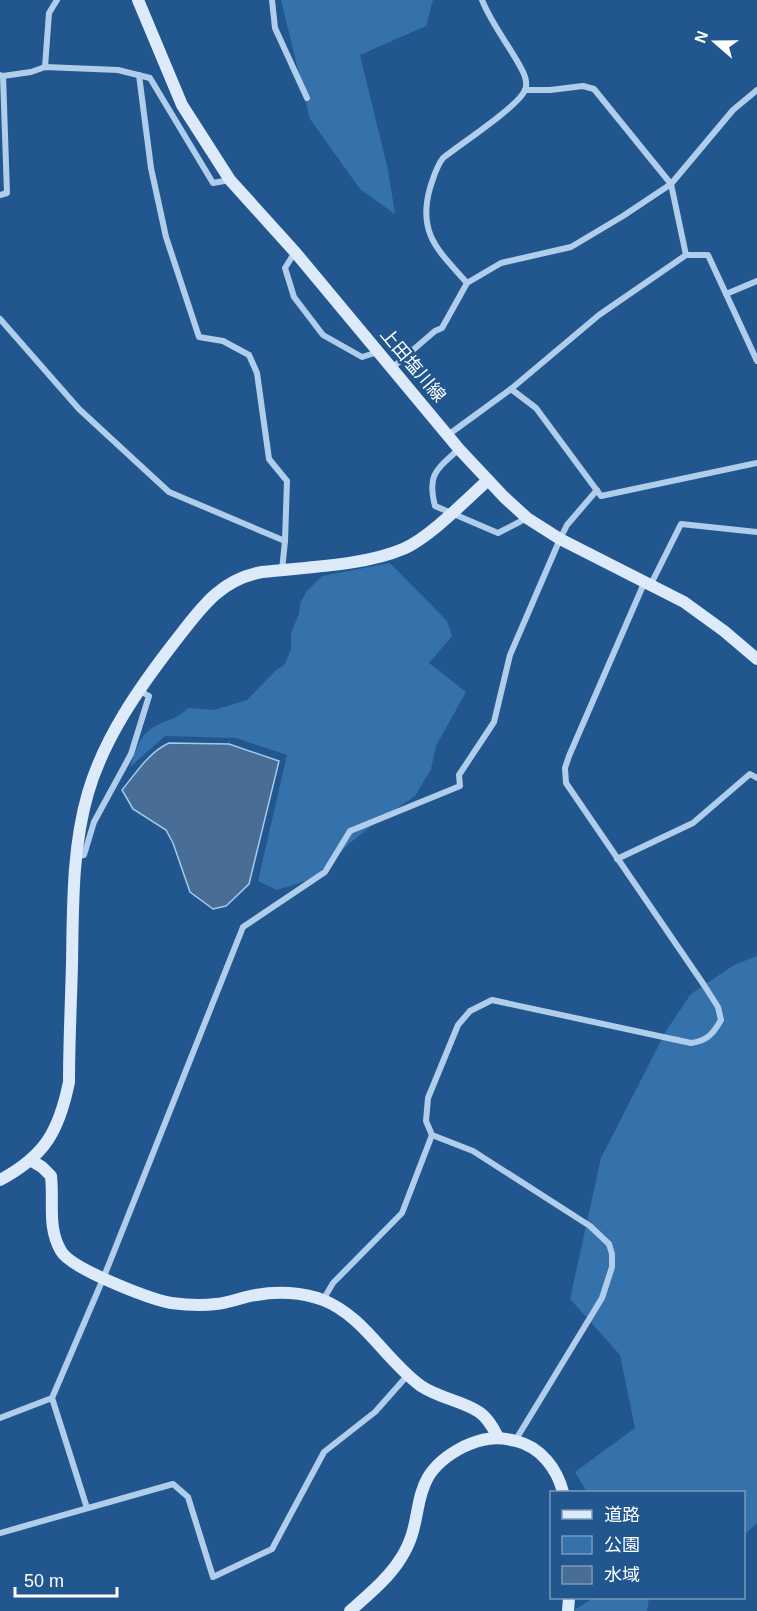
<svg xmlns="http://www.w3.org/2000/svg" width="757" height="1611" font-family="Arial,'Noto Sans JP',sans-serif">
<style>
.green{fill:#3571ab}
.water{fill:#486e95;stroke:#a4caed;stroke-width:1.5}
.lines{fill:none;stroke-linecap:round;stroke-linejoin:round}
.street{stroke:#b0ceec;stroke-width:6}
.secondary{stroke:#dceaf9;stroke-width:12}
.labels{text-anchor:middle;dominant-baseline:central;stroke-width:5;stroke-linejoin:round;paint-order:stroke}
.street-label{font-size:18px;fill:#fff;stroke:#21578e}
</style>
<rect width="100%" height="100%" fill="#21578e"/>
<g class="green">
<path d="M281 0H433L426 26 360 55 388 170 395 214 360 189 310 119Z"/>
<path d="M390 563 447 621 452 636 429 663 466 692 436 746 431 769 415 796 375 823 350 843 312 879 277 890 258 881 287 755 236 738 165 736 130 767C134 755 138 741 147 732 159 721 176 721 188 708L214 710 247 700 275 671 285 664 291 649V633L299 614 300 604 306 592 322 576Z"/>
<path d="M757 956V1523L744 1535V1492H587L575 1472 635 1428 620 1355 570 1299 601 1158 666 1031 691 994 734 965Z"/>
<path d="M593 1598H649L647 1611H573Z"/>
</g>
<path class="water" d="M169 743 229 744 279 761 249 884 226 906 213 909 190 892 173 843 166 830 133 809 122 790C136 773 149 752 169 743Z"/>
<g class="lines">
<g class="street">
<path d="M272 0 275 28 307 98"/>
<path d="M45 67 49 13 57 0"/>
<path d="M0 75 3 76 31 72 45 67 118 70 150 78 213 183 230 180"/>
<path d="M139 75 151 168 166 237 199 337 223 341 249 355 257 373 269 459 287 481 285 541"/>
<path d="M525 90H550L583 86 594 89 671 184 686 255"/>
<path d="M0 195 7 193 3 76"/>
<path d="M295 252 285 268 294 297 323 335 362 357 378 352"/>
<path d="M467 283C439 251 417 234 430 188 434 176 436 167 443 158 459 145 519 106 525 90 528 83 525 75 521 68 509 45 492 25 482 0"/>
<path d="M726 294 757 281"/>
<path d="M0 319 79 409 169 492 285 541 282 570"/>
<path d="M392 368 435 331 442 328 467 283 501 263 571 247 623 216 671 184 733 110 757 90"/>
<path d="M511 389 536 408 601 496 757 463"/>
<path d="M448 435 511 389 599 315 686 255H708L757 361"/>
<path d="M459 449C436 470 427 474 435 506L498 533 527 518"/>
<path d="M651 584 681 524 757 532"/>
<path d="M77 856 84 855 94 822 131 754 149 696 140 691"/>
<path d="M617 859 693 823 750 774 757 778"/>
<path d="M323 1300 333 1283 402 1213 432 1135"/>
<path d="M52 1398 87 1508"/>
<path d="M0 1418 52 1398 103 1279 243 927 325 872 350 831 460 786 459 775 494 722 510 655 560 539 567 525 597 490"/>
<path d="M515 1441 602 1298 612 1267V1254L609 1244 590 1226 473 1151 432 1135 426 1121 428 1098 458 1025 470 1011 492 1000 691 1043C707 1041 713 1034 721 1020L718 1007 704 985 566 783 565 768 569 756 645 581"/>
<path d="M0 1533 173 1484 188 1497 213 1577 272 1549 324 1452 375 1412 407 1376"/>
</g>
<g class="secondary">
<path d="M138 0 182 105 230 180 295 252 459 449 504 497 527 518 560 539 684 602 724 631 757 659"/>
<path d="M32 1161 42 1167 51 1176C54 1203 47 1227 61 1251 71 1269 150 1299 171 1303 186 1305 201 1306 216 1304 229 1303 242 1297 256 1295 277 1291 302 1292 323 1300 364 1316 386 1361 421 1386 439 1398 462 1401 479 1412 488 1418 493 1428 498 1437"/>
<path d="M0 1180C45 1156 59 1131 69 1082 69 1043 71 1004 72 964 73 907 72 848 88 793 104 738 139 688 173 644 199 611 218 580 262 572 305 567 363 566 403 549 429 538 466 500 488 480"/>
<path d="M350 1611C368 1595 388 1579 401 1558 429 1515 403 1478 463 1447 482 1438 496 1436 516 1441 541 1447 557 1469 563 1492"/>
<path d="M568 1611 569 1598"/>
</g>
</g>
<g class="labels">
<g class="street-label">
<text transform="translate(413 365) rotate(50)">上田塩川線</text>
</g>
</g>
<rect x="550" y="1491" width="195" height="108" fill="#21578e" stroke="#7a9abb" stroke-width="1.5"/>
<rect x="562" y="1510" width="30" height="9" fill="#dceaf9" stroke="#7a9abb" stroke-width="1.5"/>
<text x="604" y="1521" font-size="18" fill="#ffffff">道路</text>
<rect x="562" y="1536" width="30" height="18" fill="#3571ab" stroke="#7a9abb" stroke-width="1.5"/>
<text x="604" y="1551" font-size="18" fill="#ffffff">公園</text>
<rect x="562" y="1566" width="30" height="18" fill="#486e95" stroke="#7a9abb" stroke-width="1.5"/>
<text x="604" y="1581" font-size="18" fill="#ffffff">水域</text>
<g transform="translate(715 42) rotate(290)" stroke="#21578e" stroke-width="4.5" paint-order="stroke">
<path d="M0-4.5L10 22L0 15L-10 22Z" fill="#ffffff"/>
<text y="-9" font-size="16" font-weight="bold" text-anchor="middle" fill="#ffffff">N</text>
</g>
<path d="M15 1587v9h102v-9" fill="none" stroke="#ffffff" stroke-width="3"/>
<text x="24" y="1587" font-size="18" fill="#ffffff" stroke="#21578e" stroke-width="4.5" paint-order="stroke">50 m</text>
</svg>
